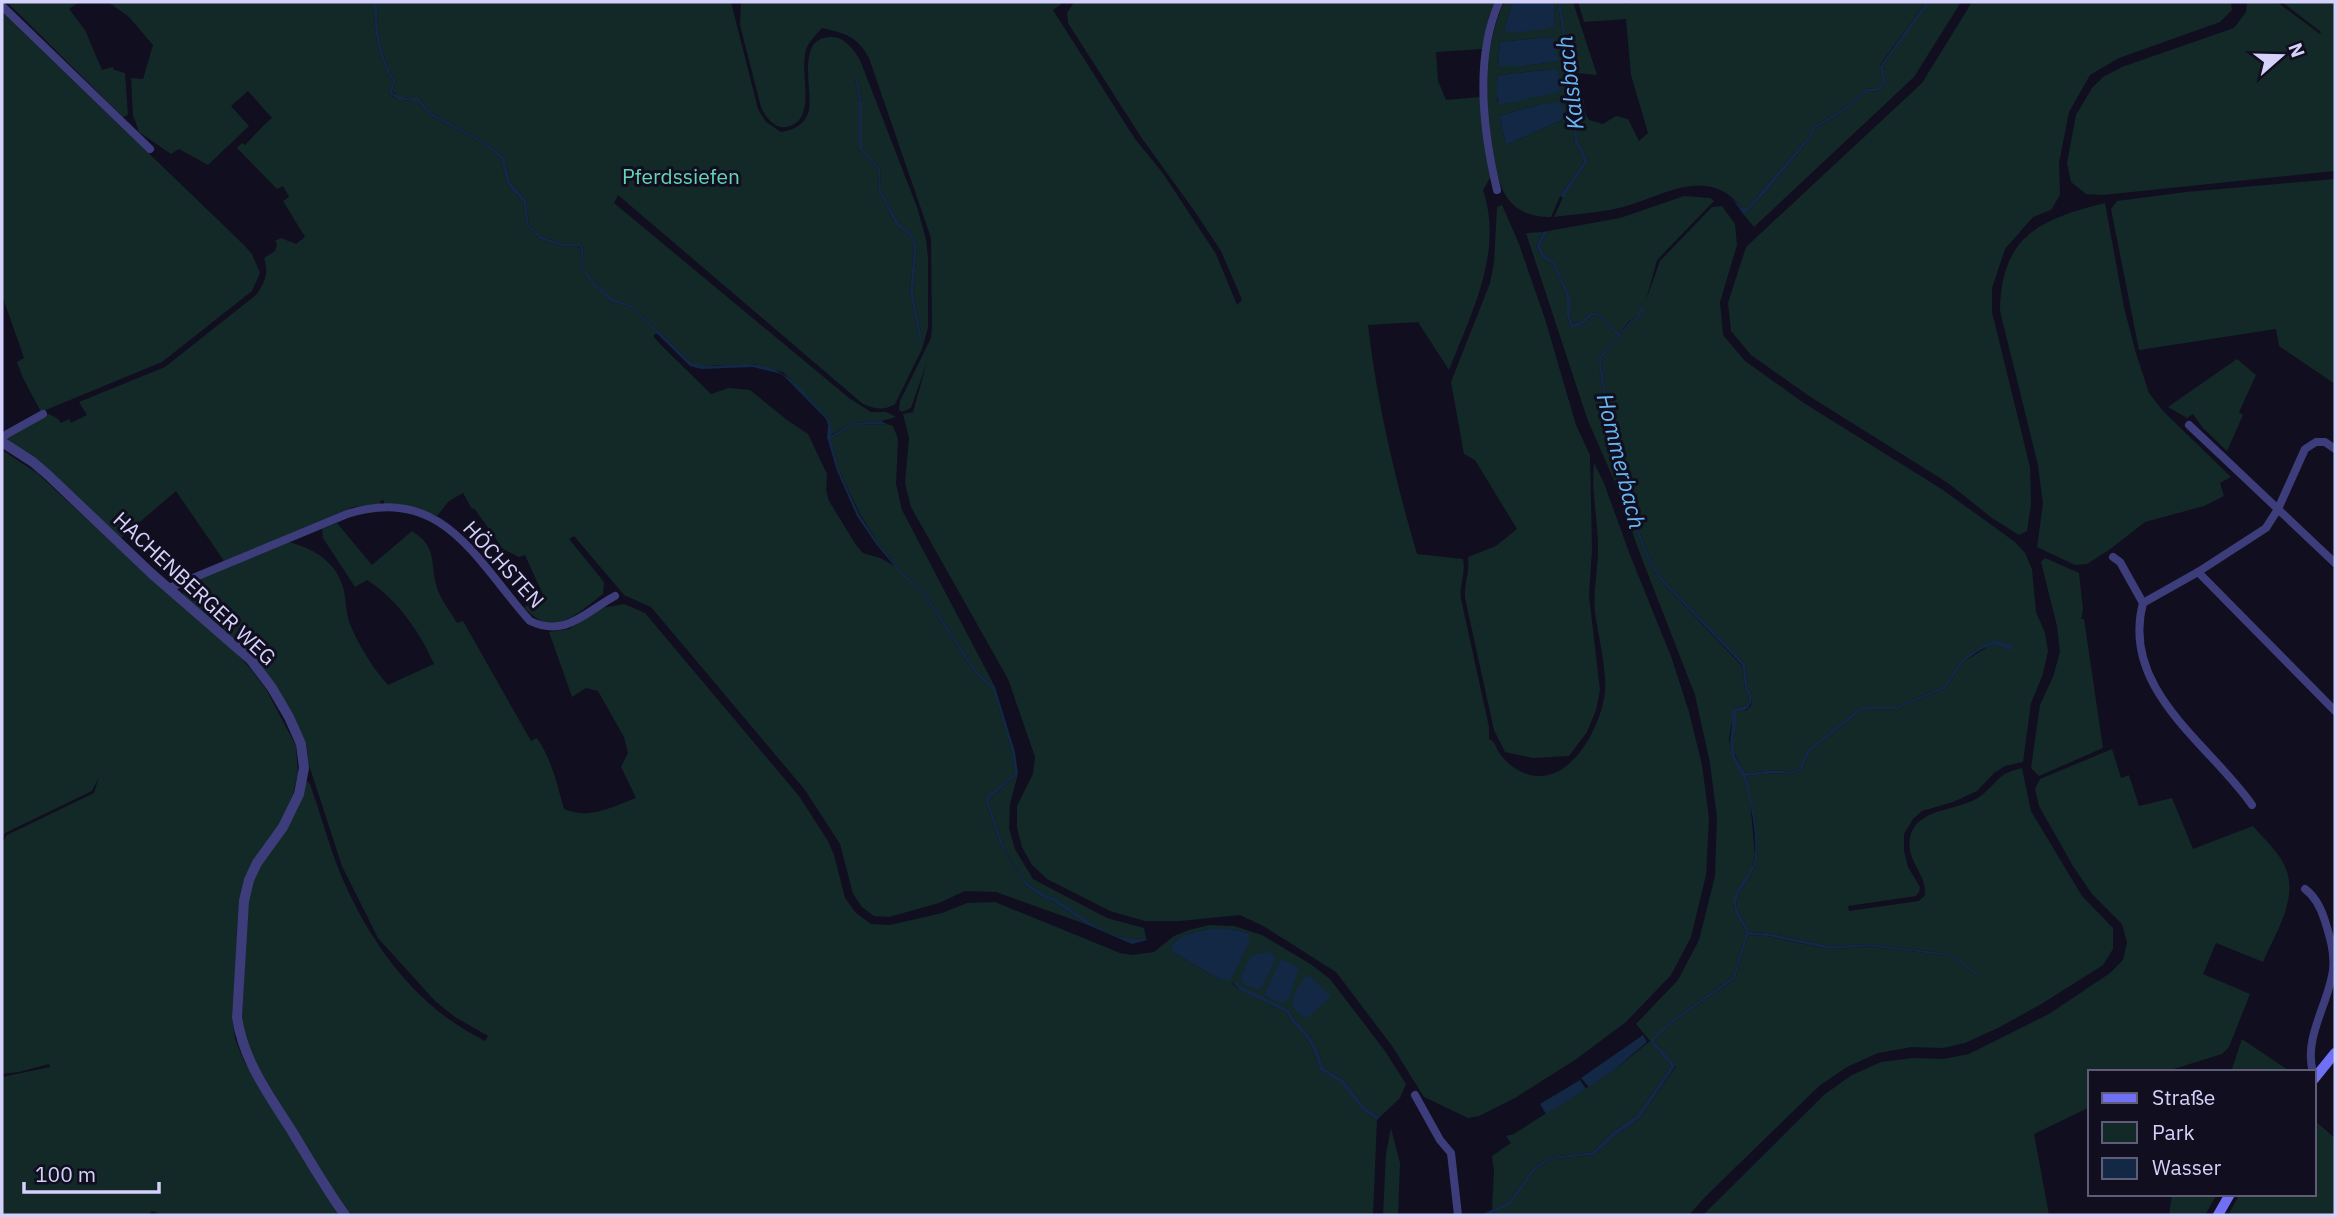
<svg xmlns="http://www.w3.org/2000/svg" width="2337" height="1217" font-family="'IBM Plex Sans',sans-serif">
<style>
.green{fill:#122927;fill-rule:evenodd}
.water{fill:#122845}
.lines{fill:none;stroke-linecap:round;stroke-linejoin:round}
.minor{stroke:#3d3d7b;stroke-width:8}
.tertiary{stroke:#3d3d7b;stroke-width:10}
.secondary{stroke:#6f70f4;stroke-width:10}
.labels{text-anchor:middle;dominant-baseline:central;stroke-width:6;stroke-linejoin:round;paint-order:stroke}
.park-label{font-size:21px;fill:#63d5b5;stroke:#110e20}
.street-label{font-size:21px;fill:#d4d1fb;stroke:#110e20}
.water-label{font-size:23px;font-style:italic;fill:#67b7f3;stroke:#110e20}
</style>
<rect width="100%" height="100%" fill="#110e20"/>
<g class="green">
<path d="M7 2H79L69 9 85 30 102 70 113 67 114 70 125 73 128 115 123 117Z"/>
<path d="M108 2H374C374 31 377 56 393 82L389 92 393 97 407 101H417L428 114 482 143 501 159 507 184 523 202 527 226 540 239 563 247 578 246 581 250 580 266 612 302 630 307 657 333 653 336 661 345 711 394 729 388 750 390 787 420 808 434 827 474 826 490 829 501 856 545 863 553 880 558 895 566 921 591 975 674 993 688 1012 752 1015 773 988 796 986 802 1000 843 1024 884 1038 895 1054 902 1088 925 996 892 965 891 939 903 889 917 874 916 862 907 853 894 840 844 805 790 651 607 624 595 574 536 569 539 604 582 603 594C575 615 553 640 524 607L545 599 525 555 519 557 503 549 474 508 472 509 463 493 449 501 437 516 411 507 384 504V500L380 501V504L353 507 224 561 176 491 121 538 43 466 8 441V435L49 414 58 419 61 423 69 419 71 423 87 415 79 402 165 367 256 295C265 282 269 274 264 258L275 251 277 244 275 241 281 238 296 244 305 237 283 201 289 197 283 186 277 189 237 148 242 143 245 145 263 126 272 118 248 91 231 106 249 126 208 165 179 149 171 154 139 132 133 115 131 78 143 79 153 45 128 16Z"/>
<path d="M377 2H731L758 109 766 122 781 132C794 130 806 124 809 110 813 89 795 36 832 37 845 37 854 50 860 60L917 207 926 239 928 258V328L922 349 895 404C884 411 874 409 863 404L618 195 614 203 849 398 871 412H886L896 417 881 421 852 423 830 436 828 418 783 372 754 364 701 366 692 363 631 305 613 300 594 282 582 265 584 249 580 244H563L541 236 529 225 526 200 510 182 504 157 483 141 430 112 419 98C410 98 398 99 392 91L396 82C380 56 377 32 377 2ZM857 77 862 102V148L880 168 881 191 899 223 912 234 917 246 913 293 922 337 920 341 910 293 914 247 910 236 896 225 879 192 878 169 859 149V102L855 78Z"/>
<path d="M741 2H1064L1053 10 1135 139 1162 172 1216 254 1237 305 1242 300 1221 251 1193 209 1141 137 1068 23 1067 13 1074 2H1495L1489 16 1482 49 1436 52 1438 81 1446 100 1480 97 1482 127 1490 178 1483 190C1504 251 1471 314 1449 370L1418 322 1368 325C1377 403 1395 479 1417 554L1463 559C1466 573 1459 585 1461 599L1489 727V739C1495 742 1495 745 1498 751 1505 762 1515 770 1527 774 1570 788 1601 727 1605 692 1607 670 1598 635 1595 612 1593 591 1598 570 1598 548 1598 520 1591 491 1594 463L1604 483 1630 555 1672 659 1689 712 1702 765 1709 818 1706 875 1691 937 1671 975 1626 1022 1575 1060 1515 1098 1479 1116 1468 1118 1424 1097 1392 1046 1336 972 1265 927 1240 915 1180 921H1145L1110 911 1047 879 1032 865 1022 847 1017 827V806L1033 774 1035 757 1008 679 911 507 905 483 909 438 903 414 913 412 927 362 911 408 902 412 899 410 900 401 931 338 932 328 931 238 869 58C856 35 846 34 822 28 816 35 808 42 806 50 799 73 817 117 790 126 784 128 779 128 774 124 768 120 764 114 761 107L740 25Z"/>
<path d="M1504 2H1513L1504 30 1555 27 1554 2H1558L1575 143 1584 161 1561 194 1551 217C1533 217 1519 213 1508 199 1499 187 1497 171 1494 157 1485 107 1482 50 1504 2ZM1546 37H1550L1558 61 1524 66H1498L1500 42ZM1553 69 1497 101 1498 77 1500 75ZM1540 104 1562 120 1506 145 1499 116Z"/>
<path d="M1561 2H1573L1597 75 1568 72Z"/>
<path d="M1578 2H1624L1625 4 1636 2H1926L1880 65 1883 82 1877 88 1865 89 1849 105 1813 127 1808 137 1747 208H1742C1707 163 1662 198 1619 208 1598 213 1575 214 1554 217L1564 195 1588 161 1578 143 1572 95 1583 97 1585 113 1589 120 1603 124 1616 116 1628 119 1639 141 1648 133 1631 75 1626 19 1584 22Z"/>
<path d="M1928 2H1961L1914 77 1754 227 1744 215 1767 191 1810 139 1815 129 1850 107 1866 92 1878 91 1886 83 1883 66Z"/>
<path d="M1972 2H2231L2232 10 2220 22 2119 58 2090 75 2069 112 2059 163 2060 195 2051 210 2033 217 2005 249 1992 288V312L2030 467 2031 504 2027 531 2019 535 1992 518 1948 483 1809 396 1751 355 1731 331 1728 303 1746 247 1922 83Z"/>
<path d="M2247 2H2277L2320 34 2321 32 2282 2H2335V171L2103 195 2086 194 2071 182 2067 163 2076 115 2092 88 2103 77 2122 67 2234 28 2246 12Z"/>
<path d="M2 12 244 245 252 254 260 273 252 291 162 362 41 412 23 378 17 362 24 358 2 295Z"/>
<path d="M2335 179V384L2279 346 2276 329 2139 350 2111 209 2117 201 2186 192Z"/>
<path d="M1684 196 1710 198 1714 201 1657 260 1646 300 1660 261 1712 207 1722 206 1735 224 1737 245 1720 302 1723 335 1745 361 1804 403 1943 490 2015 542 2025 553 2032 569 2036 612 2045 633 2048 651 2043 674 2031 703 2023 762 2005 766 1994 773 1977 791 1953 802 1922 811 1913 819 1904 834V851L1908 867 1920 887 1919 892 1916 896 1848 906 1849 911 1919 901 1925 895C1927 874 1906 862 1910 838 1916 806 1961 812 1982 795 1999 781 1997 774 2022 768L2031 811 2082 896 2113 928V949L2103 965 2043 1003 2000 1027 1965 1043 1943 1048 1912 1047 1878 1053 1847 1067 1819 1086 1705 1197 1689 1215H1488L1510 1204 1537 1168 1552 1159 1594 1155 1614 1137 1640 1118 1676 1066 1654 1041 1672 1023 1735 979 1748 935 1766 936 1829 949 1869 946 1950 956 1976 975 1951 954 1871 944 1830 946 1767 933 1749 932C1745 924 1740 915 1737 907 1733 893 1755 877 1757 858 1760 836 1752 797 1745 776L1778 773 1792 774 1801 771 1810 752 1862 710 1897 709 1946 688 1963 662 1994 643 2011 651 1994 641 1961 660 1944 686 1896 707H1861L1808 751 1799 769 1791 772 1777 770 1745 773C1739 763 1732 752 1733 739 1733 730 1736 725 1734 715L1736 712 1747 710 1751 706 1752 695 1748 688 1745 664 1662 578 1652 564 1634 518 1629 489 1611 428 1601 359 1631 323 1640 318 1638 316 1629 321 1620 334 1599 314 1591 312 1582 321 1573 324 1570 317V296L1555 264 1545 255 1540 245 1548 231 1620 218Z"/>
<path d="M2105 203 2124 307 2135 350 2149 393 2163 411 2231 477 2220 483 2224 496 2204 506 2145 522 2109 550 2087 564 2075 565 2037 547 2043 504 2038 465 2000 311C2001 236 2040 219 2105 203Z"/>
<path d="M1502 205 1519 244 1545 319 1576 425 1590 455 1592 550 1589 596 1600 690 1596 710 1587 732 1569 756 1533 758 1505 752 1494 730 1465 598C1464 583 1470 572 1468 557L1496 546 1517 529 1475 460 1464 454 1451 382 1490 283 1494 263 1497 207Z"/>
<path d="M1543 232 1536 246 1542 258 1553 265 1567 297V317L1571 327 1584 324 1592 315 1598 316 1618 336 1598 358 1608 428 1626 490 1631 519 1650 565 1660 580 1742 666 1745 689 1749 696 1748 705 1734 709 1729 739 1732 757 1742 775 1750 799 1755 855 1751 871 1734 896 1733 906 1746 932 1733 977 1670 1021 1651 1041 1671 1066 1637 1115 1611 1133 1593 1152 1551 1157 1535 1166 1508 1202 1492 1210 1494 1172 1492 1156 1511 1143 1506 1136 1514 1134 1614 1070 1650 1041 1636 1024 1678 980 1699 940 1715 876 1717 818 1710 763 1695 695 1639 551 1614 480 1588 421 1526 233Z"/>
<path d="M2237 359 2256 375 2239 412 2243 415 2227 451 2203 428 2193 414 2187 418 2168 407Z"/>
<path d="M887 424 893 426 898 439 896 484 902 510 995 687 977 672 923 590 902 572 878 543 860 514 839 470 831 439 853 425Z"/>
<path d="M2 450 37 473 160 587 236 653 251 669 267 691 296 746 298 773 293 794 283 817 240 902 232 1016 235 1039 244 1061 320 1187 340 1215H162L152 1211 148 1215H2V1077L50 1067 49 1064 19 1072 2 1074V844L7 835 94 793 99 777 92 791 5 833 2 839Z"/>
<path d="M337 523 372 565 412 531C437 547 430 560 436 584 439 598 450 611 457 623L463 621 531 741 537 738C552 760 557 784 564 809 591 820 611 807 636 798L621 767 628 753 624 737 598 691 586 688 572 697 549 632 569 629 601 608 624 604 645 613 799 796 828 841 834 855 845 898 856 913 871 924 890 925 942 913 967 903 995 902 1120 953 1132 955 1154 952 1174 936 1189 930 1209 925 1234 926 1262 935 1312 965 1330 979 1385 1051 1406 1084 1400 1098 1380 1117 1365 1107 1344 1080 1323 1067C1320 1055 1316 1044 1308 1034 1301 1025 1294 1021 1290 1010L1230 982 1242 991 1287 1013C1291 1024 1298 1028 1305 1037 1313 1047 1316 1057 1320 1070L1342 1083 1362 1110 1377 1120 1373 1215H351L327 1182 252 1057 244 1037 242 1015 248 903 252 883 261 865 306 780 310 784C319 809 326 835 335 860 358 921 398 985 453 1022 463 1029 474 1035 485 1041L488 1036 455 1017 435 1001 378 938 342 866 308 762 307 747 295 721 259 663 183 594 184 586 289 542C315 549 338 563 344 591 346 602 346 613 350 624 359 646 372 667 388 685L434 664C420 632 397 599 367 580L355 587 323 538 322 529ZM1209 929H1230L1249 933V943L1231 979H1219L1171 951 1172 944 1183 935Z"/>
<path d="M2045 558 2079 573 2083 610 2081 619H2084L2103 748 2039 776 2031 768 2040 705 2053 677 2060 652 2057 626 2041 562Z"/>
<path d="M2112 749 2121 778 2129 775 2139 806 2172 798 2193 849 2253 826C2264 839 2280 853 2286 869 2298 900 2275 934 2263 962L2216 943 2203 974 2250 994 2229 1047 2222 1054 2164 1072H2090V1107L2034 1134 2049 1215H1703L1825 1094 1852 1075 1881 1062 1913 1058 1943 1059 1969 1054 2049 1014 2110 973 2123 960 2127 942 2122 924 2092 894 2073 866 2039 806 2035 789 2040 779Z"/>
<path d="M1018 774 1010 804 1009 828 1015 849 1033 879 1107 918 1144 928 1146 938C1114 945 1084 917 1058 901 1047 894 1035 891 1026 881 1006 859 998 829 989 802L990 798Z"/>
<path d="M2242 1039 2291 1072H2231Z"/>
<path d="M2314 1120 2335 1138V1215H2228L2240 1194H2314Z"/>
<path d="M1391 1128 1400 1163 1398 1215H1383L1386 1154Z"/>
<path d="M2172 1194H2217L2205 1215H2169Z"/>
</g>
<g class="water">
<path d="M374 2H377C377 32 380 56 396 82L392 91 394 94 407 98H419L430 112 483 141 504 157 510 182 526 200 529 225 541 236 563 244H580L584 249 582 265 594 282 613 299 631 305 692 363C708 368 726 365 742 364 785 362 801 390 828 418L831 425V436L852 423 881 421 887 424 853 425 831 439 839 470 859 514 878 543 902 572 923 590 977 672 995 687 1015 752 1018 774 990 798 989 802C998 829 1006 859 1026 881 1035 891 1047 894 1058 900 1084 917 1114 945 1146 938L1147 940 1132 944 1088 925 1054 902 1038 895 1024 884 1000 843 986 802 987 796 1015 773 1012 752 993 689 975 674 921 591 901 574 876 544 857 516 837 471 827 437 828 425 826 419 782 374 753 367 701 369 690 366 630 307 612 302 592 284 580 266 581 250 579 246 563 247 540 239 527 226 523 202 507 184 501 159 482 143 428 114 417 101C407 101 395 101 389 92L393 82C377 56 374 31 374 2Z"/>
<path d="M1513 2H1554L1555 27 1515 33 1504 30Z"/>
<path d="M1558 2H1561L1578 142 1588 161 1563 198 1560 196 1561 194 1584 161 1575 143Z"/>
<path d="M1926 2H1928L1927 6 1883 66 1886 83 1878 91 1866 92 1850 107 1815 129 1810 139 1767 191 1744 215 1731 197 1742 208H1747L1808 137 1813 127 1849 105 1865 89 1877 88 1883 82 1880 66Z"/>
<path d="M1546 37 1554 38 1559 61 1524 66H1498L1500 42Z"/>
<path d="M1553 69 1558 71 1560 92 1499 105 1496 92 1498 77 1500 75Z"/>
<path d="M857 77 862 102V148L880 168 881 191 899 223 912 234 917 246 913 293 922 337 920 342 910 293 914 247 910 236 896 225 879 192 878 169 859 149V102L855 78Z"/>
<path d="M1557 103H1560L1564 110 1562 120 1506 145 1499 116 1540 104Z"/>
<path d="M1548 231 1540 245 1545 255 1555 263 1570 296V317L1573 324 1582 321 1591 312 1599 314 1620 334 1630 321 1638 316 1641 306 1644 307 1640 318 1631 323 1601 359 1611 428 1629 489 1634 518 1652 564 1662 578 1745 664 1748 688 1752 695C1751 709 1748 710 1736 712V724L1733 739 1735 756 1745 773 1777 770 1791 772 1799 769 1807 751 1861 707H1896L1944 686 1961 660 1979 648 1994 640 2012 645V651L1994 644 1980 650 1963 662 1946 688 1897 709 1862 710 1810 752 1801 771 1792 774 1778 773 1746 776C1752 798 1760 836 1757 858 1755 877 1733 893 1737 907 1740 915 1745 924 1749 932L1767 933 1830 946 1871 944 1951 954 1978 974 1977 976 1950 956 1869 946 1829 949 1767 936 1748 935 1735 979 1672 1023 1654 1041 1676 1065 1640 1118 1614 1137 1594 1155 1552 1159 1537 1168 1510 1205 1488 1215H1481L1508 1202 1535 1166 1551 1157 1593 1152 1611 1133 1637 1115 1671 1066 1650 1041 1670 1021 1733 977 1746 932C1742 923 1734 913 1733 903 1732 888 1754 874 1755 855 1757 834 1750 795 1742 776 1739 769 1734 764 1732 757 1727 742 1734 729 1731 715L1734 709 1748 705 1749 696 1745 689 1742 665 1660 580 1650 565 1631 519 1626 490 1608 428 1598 358 1618 336 1598 316 1592 315 1584 324 1571 328 1567 317V297L1553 265 1542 258 1536 246 1543 232Z"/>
<path d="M1209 929H1230L1249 933V943L1231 980 1219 979 1171 951 1172 944 1183 935Z"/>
<path d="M1270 952 1276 958 1262 987 1258 990 1244 984 1241 978C1249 959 1247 953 1270 952Z"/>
<path d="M1281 959 1299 968 1288 1001 1280 1002 1264 995Z"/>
<path d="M1306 976 1311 977 1331 996 1307 1019C1304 1016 1296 1012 1294 1008 1289 998 1301 983 1306 976Z"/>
<path d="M1231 981 1290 1010C1294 1021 1301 1025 1308 1034 1316 1044 1320 1055 1323 1067L1344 1080 1365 1107 1380 1117 1377 1120 1362 1110 1341 1083 1320 1070C1316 1057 1313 1047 1305 1037 1298 1028 1291 1024 1287 1013L1241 991Z"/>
<path d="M1643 1035 1647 1042 1614 1070 1589 1087 1581 1078Z"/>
<path d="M1580 1080 1586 1089 1546 1114 1540 1104Z"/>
</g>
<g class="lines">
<g class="minor">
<path d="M2 6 150 149"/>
<path d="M1497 190C1483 131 1474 59 1499 2"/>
<path d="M2189 425 2335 563"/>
<path d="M2 439 7 434 43 414"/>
<path d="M2335 449 2325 442H2316L2305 449 2278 509 2266 528 2198 572 2335 711"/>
<path d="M2113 557 2120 562 2143 603C2120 690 2210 744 2252 805"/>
<path d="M169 588 347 514C443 483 477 562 530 621 566 638 585 612 615 596"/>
<path d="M2143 603 2198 572"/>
<path d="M2305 889C2316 897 2321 908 2325 921 2330 937 2335 953 2333 970 2329 1003 2303 1038 2313 1072"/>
<path d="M1415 1095 1440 1140 1451 1153 1458 1215"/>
</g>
<path class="tertiary" d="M2 442 33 462 48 475 152 574 251 660 272 688 289 717 301 744 304 768 299 794 283 827 257 863 249 880 244 901 237 1017C243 1061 270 1096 293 1133 310 1161 326 1189 345 1215"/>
<g class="secondary">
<path d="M2314 1079 2335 1053"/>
<path d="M2218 1215 2230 1194"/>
</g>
</g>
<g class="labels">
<g class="park-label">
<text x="681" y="176">Pferdssiefen</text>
</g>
<g class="street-label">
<text transform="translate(504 564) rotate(48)">HÖCHSTEN</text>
<text transform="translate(195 588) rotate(43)">HACHENBERGER WEG</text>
</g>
<g class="water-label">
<text transform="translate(1569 83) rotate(-97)">Kalsbach</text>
<text transform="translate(1622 461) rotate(76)">Hommerbach</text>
</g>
</g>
<rect width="2337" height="1217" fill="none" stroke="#d4d1fb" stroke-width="7"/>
<rect x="2088" y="1070" width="228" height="126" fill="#110e20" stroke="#5f5c78" stroke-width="2"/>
<rect x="2102" y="1093" width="35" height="10" fill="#6f70f4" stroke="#5f5c78" stroke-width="2"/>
<text x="2152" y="1105" font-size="21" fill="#d4d1fb">Straße</text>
<rect x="2102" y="1122" width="35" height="21" fill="#122927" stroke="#5f5c78" stroke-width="2"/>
<text x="2152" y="1140" font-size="21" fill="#d4d1fb">Park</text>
<rect x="2102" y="1158" width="35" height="21" fill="#122845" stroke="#5f5c78" stroke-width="2"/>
<text x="2152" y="1175" font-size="21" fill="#d4d1fb">Wasser</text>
<g transform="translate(2281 56) rotate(70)" stroke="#110e20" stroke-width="5" paint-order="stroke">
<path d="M0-5L12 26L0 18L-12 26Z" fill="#d4d1fb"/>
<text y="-10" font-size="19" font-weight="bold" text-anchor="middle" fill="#d4d1fb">N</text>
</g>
<path d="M24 1182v10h135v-10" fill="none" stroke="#d4d1fb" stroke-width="3.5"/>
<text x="35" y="1182" font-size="21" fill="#d4d1fb" stroke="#110e20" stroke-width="5" paint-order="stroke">100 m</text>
</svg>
